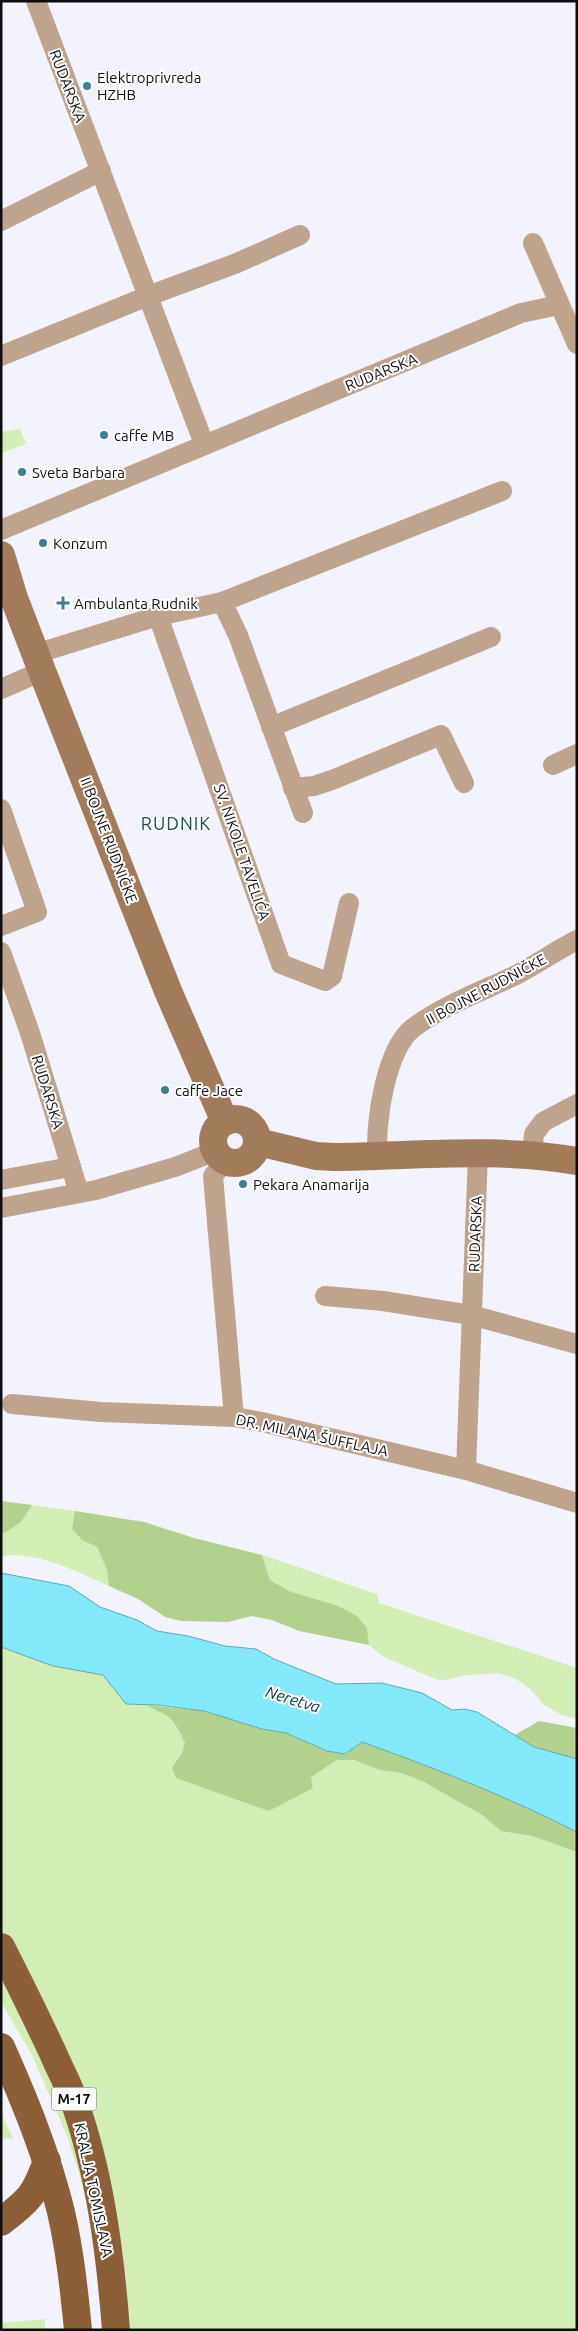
<svg xmlns="http://www.w3.org/2000/svg" width="578" height="2331" font-family="Ubuntu,sans-serif">
<style>
.green{fill:#d3eeb4}
.forest{fill:#b2d18c}
.water{fill:#85e9fd;stroke:#61a7b6}
.lines{fill:none;stroke-linecap:round;stroke-linejoin:round}
.street{stroke:#bea38d;stroke-width:20}
.secondary{stroke:#a27b5b;stroke-width:28}
.primary{stroke:#8d5f36;stroke-width:28}
.poi-dot{fill:#3f7f93;stroke:#fff;stroke-width:2}
.labels{text-anchor:middle;dominant-baseline:central;stroke-width:4;stroke-linejoin:round;paint-order:stroke}
.shield{fill:#fff;stroke:#565658;stroke-width:1}
.shield-label{font-size:14px;font-weight:bold;fill:#0e0e11}
.poi-label{font-size:15px;fill:#0e0e11;stroke:#fff;text-anchor:start}
.street-label{font-size:15px;fill:#0e0e11;stroke:#fff}
.water-label{font-size:16px;font-style:italic;fill:#114048;stroke:#fff}
.quarter-label{font-size:18px;letter-spacing:1px;fill:#194e5d;stroke:#fff}
</style>
<rect width="100%" height="100%" fill="#f2f3fd"/>
<g class="green">
<path d="M20 429 26 444 1 453V432Z"/>
<path d="M32 1505 75 1511 72 1529 82 1540 97 1547 107 1570 109 1586C75 1571 39 1551 1 1556V1533L21 1522Z"/>
<path d="M262 1555 377 1594 379 1603 577 1668V1719L562 1715 544 1705 530 1689 516 1679 498 1673 468 1675 440 1681 382 1656 369 1645 367 1628 312 1598 289 1591 270 1580Z"/>
<path d="M1 1647 53 1666 103 1675 126 1704 148 1705C153 1710 159 1711 166 1715 175 1721 180 1733 185 1743L182 1753 177 1760 298 1795 313 1788 310 1777 337 1760H354L380 1770 401 1773 424 1782 482 1815 501 1831 532 1836 577 1852V2330H116L101 2210 1 1947Z"/>
<path d="M1 1976 70 2120 88 2202 67 2136 32 2055 1 2002Z"/>
<path d="M1 2113 13 2139 1 2138Z"/>
<path d="M45 2319V2330H1V2323Z"/>
</g>
<g class="forest">
<path d="M1 1501 32 1505 21 1522 4 1533H1Z"/>
<path d="M75 1511 144 1522 194 1538 262 1555 270 1580 289 1591 338 1606 357 1616 367 1628 369 1645 299 1631 272 1620 251 1616 228 1622 181 1621 165 1617 138 1599 109 1586 107 1570 97 1547 82 1540 72 1529Z"/>
<path d="M148 1705 204 1711 262 1729 286 1733 327 1751 345 1754 362 1742C435 1768 507 1797 577 1832V1852L532 1836 501 1831 482 1815 424 1782 401 1773 380 1770 354 1760H337L311 1777 313 1788 269 1811 176 1778 172 1768 182 1753 185 1743C180 1733 175 1721 166 1715 159 1711 153 1710 148 1705Z"/>
<path d="M539 1721 577 1728V1759L534 1747 513 1736Z"/>
</g>
<path class="water" d="M1 1573 69 1586 100 1607 137 1620 157 1631 188 1636 225 1646 256 1649 274 1659 336 1684 382 1683 422 1693 452 1710 465 1709 477 1712 534 1747 577 1759V1832C508 1797 435 1768 362 1742L345 1754 327 1751 286 1733 262 1729 204 1711 158 1705 126 1704 103 1675 53 1666 1 1647Z"/>
<g class="lines">
<g class="street">
<path d="M36 1 204 444"/>
<path d="M1 221 101 171"/>
<path d="M533 243 577 344"/>
<path d="M1 356 148 296 237 263 300 235"/>
<path d="M1 530 521 313 559 305"/>
<path d="M222 602 238 635 303 813"/>
<path d="M158 616 281 964 325 981 332 976 349 903"/>
<path d="M35 654 158 616 222 602 502 491"/>
<path d="M1 689 42 671"/>
<path d="M271 727 491 637"/>
<path d="M553 765 577 754"/>
<path d="M293 788 314 786 332 780 441 735 464 783"/>
<path d="M1 809 37 912 1 926"/>
<path d="M1 952 30 1033 79 1193"/>
<path d="M532 1155 534 1134 543 1122 577 1104"/>
<path d="M378 1157C374 1124 386 1049 413 1028 444 1005 480 992 514 976 536 965 555 951 577 940"/>
<path d="M226 1160 213 1176 234 1417"/>
<path d="M1 1180 70 1167"/>
<path d="M1 1208 96 1190 175 1167 216 1151"/>
<path d="M325 1296 383 1301 471 1315 577 1344"/>
<path d="M12 1404 101 1412 234 1417 262 1422 466 1470 577 1503"/>
<path d="M466 1470 478 1154"/>
</g>
<g class="secondary">
<path d="M1 555 14 598 42 671 168 991 225 1122"/>
<circle cx="235" cy="1141" r="22"/>
<path d="M258 1142 316 1156 334 1157C414 1156 498 1147 577 1161"/>
</g>
<g class="primary">
<path d="M1 1947C19 1982 36 2017 53 2053 59 2068 68 2083 73 2098 100 2172 110 2252 116 2330"/>
<path d="M1 2047C25 2101 47 2155 61 2212 70 2251 74 2290 78 2330"/>
<path d="M1 2222C30 2199 34 2196 47 2161"/>
</g>
</g>
<g class="poi-dot">
<circle cx="87" cy="86" r="5"/>
<circle cx="104" cy="435" r="5"/>
<circle cx="22" cy="472" r="5"/>
<circle cx="43" cy="543" r="5"/>
<path d="M60.5 595.5h5v5h5v5h-5v5h-5v-5h-5v-5h5z"/>
<circle cx="165" cy="1090" r="5"/>
<circle cx="243" cy="1184" r="5"/>
</g>
<g class="labels">
<rect class="shield" x="51.5" y="2087.5" width="45" height="23" rx="4"/>
<g class="shield-label">
<text x="74" y="2099">M-17</text>
</g>
<g class="poi-label">
<text x="97" y="77">Elektroprivreda<tspan x="97" dy="17">HZHB</tspan></text>
<text x="114" y="435">caffe MB</text>
<text x="32" y="472">Sveta Barbara</text>
<text x="53" y="543">Konzum</text>
<text x="74" y="603">Ambulanta Rudnik</text>
<text x="175" y="1090">caffe Jace</text>
<text x="253" y="1184">Pekara Anamarija</text>
</g>
<g class="street-label">
<text transform="translate(68 86) rotate(69)">RUDARSKA</text>
<text transform="translate(381 372) rotate(-22)">RUDARSKA</text>
<text transform="translate(109 840) rotate(69)">II BOJNE RUDNIČKE</text>
<text transform="translate(242 852) rotate(71)">SV. NIKOLE TAVELIĆA</text>
<text transform="translate(486 989) rotate(-28)">II BOJNE RUDNIČKE</text>
<text transform="translate(48 1092) rotate(73)">RUDARSKA</text>
<text transform="translate(475 1234) rotate(-88)">RUDARSKA</text>
<text transform="translate(312 1435) rotate(12)">DR. MILANA ŠUFFLAJA</text>
<text transform="translate(94 2190) rotate(78)">KRALJA TOMISLAVA</text>
</g>
<g class="water-label">
<text transform="translate(293 1699) rotate(17)">Neretva</text>
</g>
<g class="quarter-label">
<text x="176" y="823">RUDNIK</text>
</g>
</g>
<rect width="578" height="2331" fill="none" stroke="#0e0e11" stroke-width="5"/>
</svg>
